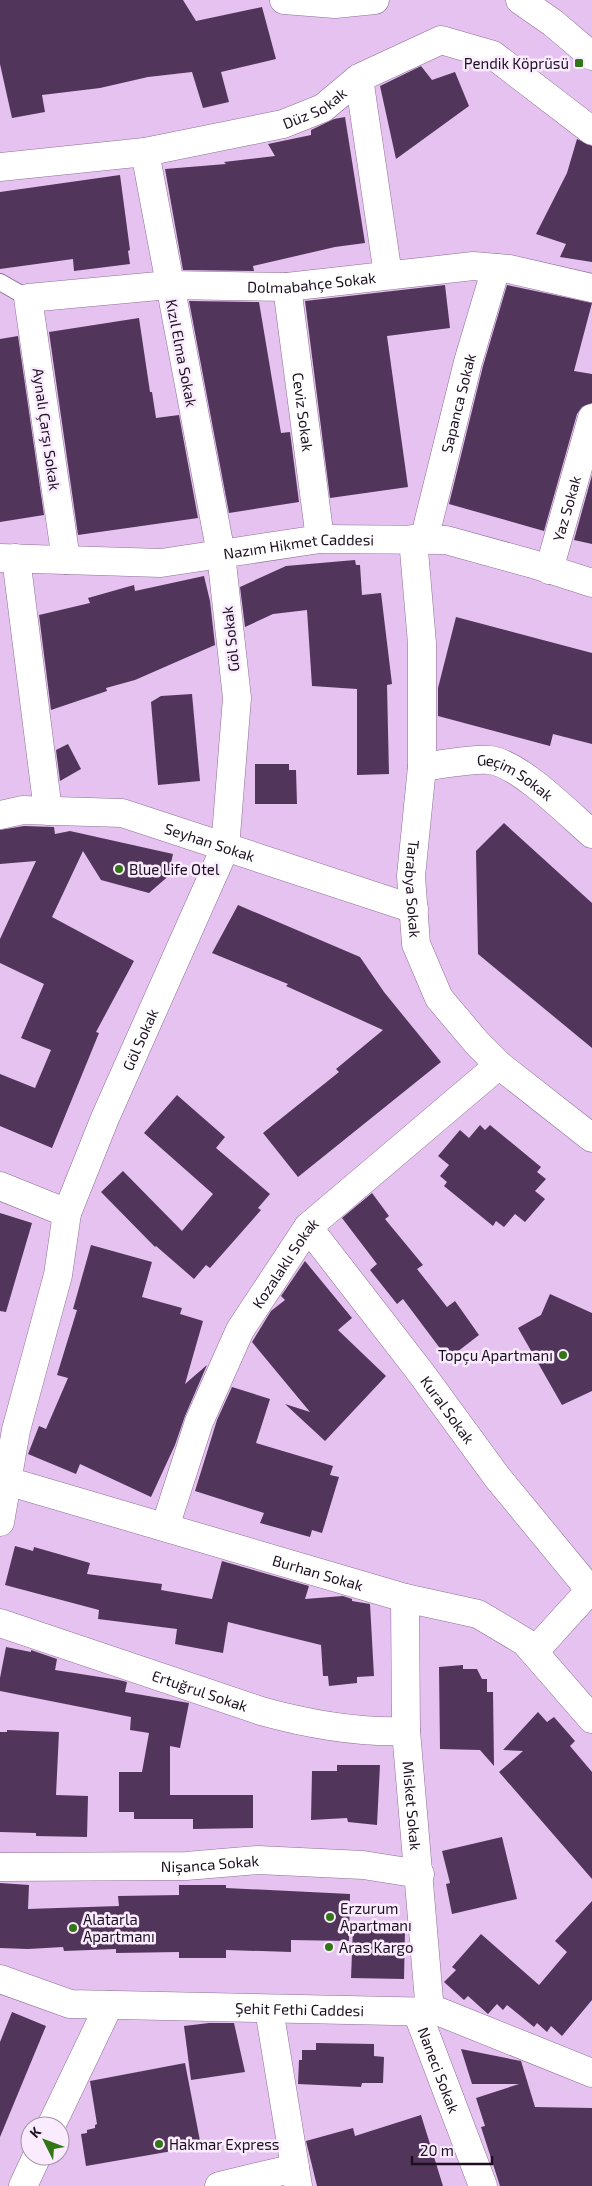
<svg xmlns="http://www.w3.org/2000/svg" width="592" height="2186" font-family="'Exo 2',sans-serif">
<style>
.building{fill:#52355b}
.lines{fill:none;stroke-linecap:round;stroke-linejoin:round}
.lane-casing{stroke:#8f6f98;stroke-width:18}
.street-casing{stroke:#8f6f98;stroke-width:29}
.secondary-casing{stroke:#8f6f98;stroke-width:29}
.highway-casing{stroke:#8f6f98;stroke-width:29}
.lane{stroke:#fff;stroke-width:16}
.street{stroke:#fff;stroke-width:28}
.secondary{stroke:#fff;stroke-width:28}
.highway{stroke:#fff;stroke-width:28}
.poi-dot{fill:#327615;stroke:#faecfe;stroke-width:2}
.labels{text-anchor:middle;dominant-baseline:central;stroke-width:5;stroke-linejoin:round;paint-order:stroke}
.poi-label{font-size:15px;fill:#1d1121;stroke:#faecfe;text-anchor:start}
.street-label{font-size:15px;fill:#1d1121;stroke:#faecfe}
</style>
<rect width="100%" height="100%" fill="#e5c2f0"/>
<g class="building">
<path d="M0 0H183L196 21 262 7 276 59 221 72 229 102 203 108 192 72 148 77 100 88 42 95 45 112 12 118 0 64Z"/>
<path d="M421 66 432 80 455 72 469 106 396 159 380 86Z"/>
<path d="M345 117 365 243 335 247 253 266 254 271 183 270 165 169 226 164 224 162 275 156 268 144 311 135V130L334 119Z"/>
<path d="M577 139 592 146V262L560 257 566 244 536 234 567 173Z"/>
<path d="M120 175 130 250 128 251 130 264 74 271 73 259 0 269V192Z"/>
<path d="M445 285 450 328 387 336 408 487 330 498 305 301Z"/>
<path d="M507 285 592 303 574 371 592 374V403L582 407 577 414 544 531 449 504 483 366Z"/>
<path d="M189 301 259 302 281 433 290 432 299 502 229 513Z"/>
<path d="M139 318 150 392H152L156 418 179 415 198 518 78 535 49 332Z"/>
<path d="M18 336 44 515 0 522V339Z"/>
<path d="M592 475V544L574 540Z"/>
<path d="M355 560 356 565H360L362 595 381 593 392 684 387 685 389 774 357 775V689L312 686 307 610 273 614 245 627 240 587 286 566Z"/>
<path d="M204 576 210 601 215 645 135 680 106 688 107 691 51 710 39 615 90 603 88 598 134 585 135 591Z"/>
<path d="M456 617 592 653V744L553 734 550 746 438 716V688Z"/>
<path d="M192 694 200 781 158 785 151 702 161 696Z"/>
<path d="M68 744 81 769 60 781 56 750Z"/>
<path d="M255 764H289V770H296L297 804H255Z"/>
<path d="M504 823 592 903V1048L478 954 476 851Z"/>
<path d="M24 826 54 827 55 834 70 831 173 854 171 863 180 866 149 893 101 880 83 851 52 917 134 961 96 1032 99 1033 52 1148 0 1126V1074L35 1088 51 1050 21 1038 44 984 0 963V939L36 861 0 864V830Z"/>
<path d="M238 905 360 957 384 992 441 1062 298 1177 263 1133 339 1072 336 1069 383 1030 286 986 288 984 212 953Z"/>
<path d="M177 1095 225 1137 216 1148 270 1194 258 1208 261 1210 210 1268 206 1265 194 1279 156 1246 155 1247 101 1192 123 1171 182 1231 213 1194 144 1133Z"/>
<path d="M480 1125 485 1130 490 1125 541 1167 537 1172 546 1179 535 1191 545 1199 525 1222 515 1214 504 1227 496 1221 493 1226 444 1186 447 1182 440 1176 449 1165 438 1156 460 1130 469 1138Z"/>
<path d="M372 1193 389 1216 385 1219 423 1265 417 1269 447 1307 455 1301 479 1335 448 1359 403 1299 397 1304 370 1270 377 1264 342 1218Z"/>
<path d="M0 1213 32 1223 6 1312 0 1311Z"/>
<path d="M91 1245 152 1262 142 1297 182 1308 180 1314 203 1321 185 1384 207 1365 185 1416 175 1445 151 1497 80 1464 76 1474 28 1454 39 1426 46 1429 68 1378 57 1375 77 1310 73 1309Z"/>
<path d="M305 1261 352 1318 338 1330 386 1376 325 1441 285 1404 310 1412 252 1342 271 1311 285 1300 281 1296Z"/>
<path d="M550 1294 592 1313V1391L562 1405 518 1328 541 1315Z"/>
<path d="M232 1387 270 1399 256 1443 333 1466 330 1475 339 1477 322 1533 312 1530 310 1537 260 1523 264 1513 195 1491 217 1420Z"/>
<path d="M15 1546 33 1551 34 1547 90 1563 87 1574 162 1584 161 1590 212 1599 222 1561 309 1586 305 1599 343 1596 352 1599V1601L370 1604 374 1676 357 1677V1683L329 1686 328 1676H323L321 1645 228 1622 223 1653 175 1644 177 1629 98 1619 99 1610 5 1585Z"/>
<path d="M6 1647 31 1652V1650L57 1659 55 1670 119 1680 127 1682 125 1692 189 1703 180 1748 170 1746V1795H253V1828L193 1829V1819H134V1812H119V1772H142L149 1733 130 1730 131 1717 0 1691V1678Z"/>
<path d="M463 1665V1669H477L482 1679H487V1692H493L494 1766 480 1750 440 1749 439 1667Z"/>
<path d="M538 1712 547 1722 554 1717 575 1741 570 1746 592 1772V1879L499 1772 523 1751 503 1750Z"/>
<path d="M7 1730 59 1732 56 1795 88 1796 87 1837 36 1836V1833L0 1832V1732H7Z"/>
<path d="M337 1765H380L377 1825 348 1822 347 1818 311 1820 312 1771H337Z"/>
<path d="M502 1837 517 1899 452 1914 446 1884 450 1883 442 1851Z"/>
<path d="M0 1883 29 1885 28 1909 119 1906 118 1896 179 1895V1885H226V1888L350 1894 349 1941 291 1940V1952L226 1950V1958H179V1952L116 1953V1949L64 1951 63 1947 28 1949 0 1948Z"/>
<path d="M592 1901V2000L562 2036 551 2026 547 2032 537 2023 534 2027 507 2005 503 2010 497 2004 488 2014 468 1996 464 2000 444 1982 456 1970 452 1967 481 1934 539 1985 567 1952 555 1941Z"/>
<path d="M353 1927 405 1929 404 1979 351 1978Z"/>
<path d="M12 2012 46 2026 0 2137V2042Z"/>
<path d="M209 2023H234L245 2072 191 2080 184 2026Z"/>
<path d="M316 2043 374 2044V2056L384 2057 383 2083H362L361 2087 298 2084 299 2060H302V2050H316Z"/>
<path d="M461 2049 521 2061 535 2107 592 2108V2186H500L481 2127 485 2126 476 2098 519 2084H472Z"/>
<path d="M185 2063 201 2146 86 2166 81 2134 87 2133V2130L95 2128V2125L97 2124 90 2081Z"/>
<path d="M421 2115 443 2186H317L306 2141 353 2128 355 2136Z"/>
</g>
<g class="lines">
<defs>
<path id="lane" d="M0 282 28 298"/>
<g id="street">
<path d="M359 78 388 275"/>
<path id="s1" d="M0 167 145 152 283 124 323 108 359 78 441 40 493 55 592 131"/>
<path id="s2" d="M287 287 320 539"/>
<path id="s3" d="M413 539 422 643V767L411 876 416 944 439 998 477 1043 499 1065 592 1138"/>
<path id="s4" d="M424 540 468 362 496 268"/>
<path id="s5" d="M0 558 161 563 320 539 446 540 533 564 592 583"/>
<path d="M16 558 48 811"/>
<path id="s6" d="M66 560 28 298 169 285 287 287 473 266 509 269 592 288"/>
<path id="s7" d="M549 570 592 418"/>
<path id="s8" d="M422 767C438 765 475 758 490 760 520 764 569 814 592 834"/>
<path id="s9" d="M0 815 23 810 122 813 414 909"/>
<path d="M0 1186 67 1213"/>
<path id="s10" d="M308 1227 421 1373 497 1477 590 1590"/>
<path id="s11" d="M7 1481 405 1598 478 1614 525 1642 592 1719"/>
<path id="s12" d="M0 1522 16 1430 58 1275 67 1213 105 1118 225 848 237 698 221 554 145 152"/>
<path id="s13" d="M165 1527 199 1422 240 1330 308 1227 499 1065"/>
<path id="s14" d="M405 1598 406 1731 430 2012"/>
<path id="s15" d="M0 1623 261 1711C308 1724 357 1733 406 1731"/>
<path d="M534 1652 592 1588"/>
<path id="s16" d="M0 1867 186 1866 258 1860 363 1865 420 1874"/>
<path d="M269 2009 298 2186"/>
<path id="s17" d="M417 2012 483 2186"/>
<path d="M51 2126 109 2005"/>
<path d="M23 2186 37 2156"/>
<path d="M219 2186 295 2168"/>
</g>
<g id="secondary">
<path id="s18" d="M0 1979 70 2004 440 2012 592 2073"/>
</g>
<g id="highway">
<path d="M284 0 335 4 375 0"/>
<path d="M520 0 553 23 592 56"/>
</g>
</defs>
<use href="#lane" class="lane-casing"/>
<use href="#street" class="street-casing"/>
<use href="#secondary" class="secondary-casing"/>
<use href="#highway" class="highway-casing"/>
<use href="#lane" class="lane"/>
<use href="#street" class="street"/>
<use href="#secondary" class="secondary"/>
<use href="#highway" class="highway"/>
</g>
<g class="poi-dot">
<rect x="574" y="58" width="10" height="10" rx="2.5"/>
<circle cx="119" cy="869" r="5"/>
<circle cx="563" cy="1355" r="5"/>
<circle cx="330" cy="1917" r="5"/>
<circle cx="73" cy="1928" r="5"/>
<circle cx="329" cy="1947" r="5"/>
<circle cx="159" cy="2144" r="5"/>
</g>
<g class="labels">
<g class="poi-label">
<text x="569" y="63" text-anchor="end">Pendik Köprüsü</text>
<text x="129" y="869">Blue Life Otel</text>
<text x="553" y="1355" text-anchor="end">Topçu Apartmanı</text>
<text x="340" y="1908">Erzurum<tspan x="340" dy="17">Apartmanı</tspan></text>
<text x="83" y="1919">Alatarla<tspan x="83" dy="17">Apartmanı</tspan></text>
<text x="339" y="1947">Aras Kargo</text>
<text x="169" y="2144">Hakmar Express</text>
</g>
<g class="street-label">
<text stroke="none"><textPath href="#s1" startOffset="322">Düz Sokak</textPath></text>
<text stroke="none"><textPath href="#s6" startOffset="549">Dolmabahçe Sokak</textPath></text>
<text transform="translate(182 353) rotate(79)">Kızıl Elma Sokak</text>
<text stroke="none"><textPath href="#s4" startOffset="141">Sapanca Sokak</textPath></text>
<text stroke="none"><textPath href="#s2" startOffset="126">Ceviz Sokak</textPath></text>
<text transform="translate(47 429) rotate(82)">Aynalı Çarşı Sokak</text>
<text stroke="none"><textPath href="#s7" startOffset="64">Yaz Sokak</textPath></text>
<text stroke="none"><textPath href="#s5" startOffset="300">Nazım Hikmet Caddesi</textPath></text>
<text transform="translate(230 639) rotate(-96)">Göl Sokak</text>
<text stroke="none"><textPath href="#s8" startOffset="98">Geçim Sokak</textPath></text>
<text stroke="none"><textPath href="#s9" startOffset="215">Seyhan Sokak</textPath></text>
<text stroke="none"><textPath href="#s3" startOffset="351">Tarabya Sokak</textPath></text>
<text stroke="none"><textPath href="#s12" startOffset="505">Göl Sokak</textPath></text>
<text stroke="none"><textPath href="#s13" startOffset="292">Kozalaklı Sokak</textPath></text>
<text stroke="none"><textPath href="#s10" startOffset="230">Kural Sokak</textPath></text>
<text stroke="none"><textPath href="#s11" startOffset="324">Burhan Sokak</textPath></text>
<text stroke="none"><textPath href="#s15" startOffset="211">Ertuğrul Sokak</textPath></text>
<text stroke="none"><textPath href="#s14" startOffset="208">Misket Sokak</textPath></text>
<text stroke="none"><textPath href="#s16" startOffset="210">Nişanca Sokak</textPath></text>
<text stroke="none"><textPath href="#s18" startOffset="304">Şehit Fethi Caddesi</textPath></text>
<text stroke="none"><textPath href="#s17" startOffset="62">Naneci Sokak</textPath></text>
</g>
</g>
<g transform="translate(45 2141) rotate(312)"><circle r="24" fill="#faecfe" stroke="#a294a6"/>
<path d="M0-4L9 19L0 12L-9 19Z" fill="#327615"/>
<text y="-8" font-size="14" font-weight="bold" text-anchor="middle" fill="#1d1121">K</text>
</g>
<path d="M412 2156v8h80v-8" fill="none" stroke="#1d1121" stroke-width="2.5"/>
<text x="420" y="2156" font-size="15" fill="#1d1121" stroke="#faecfe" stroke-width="4" paint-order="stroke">20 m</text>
</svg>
